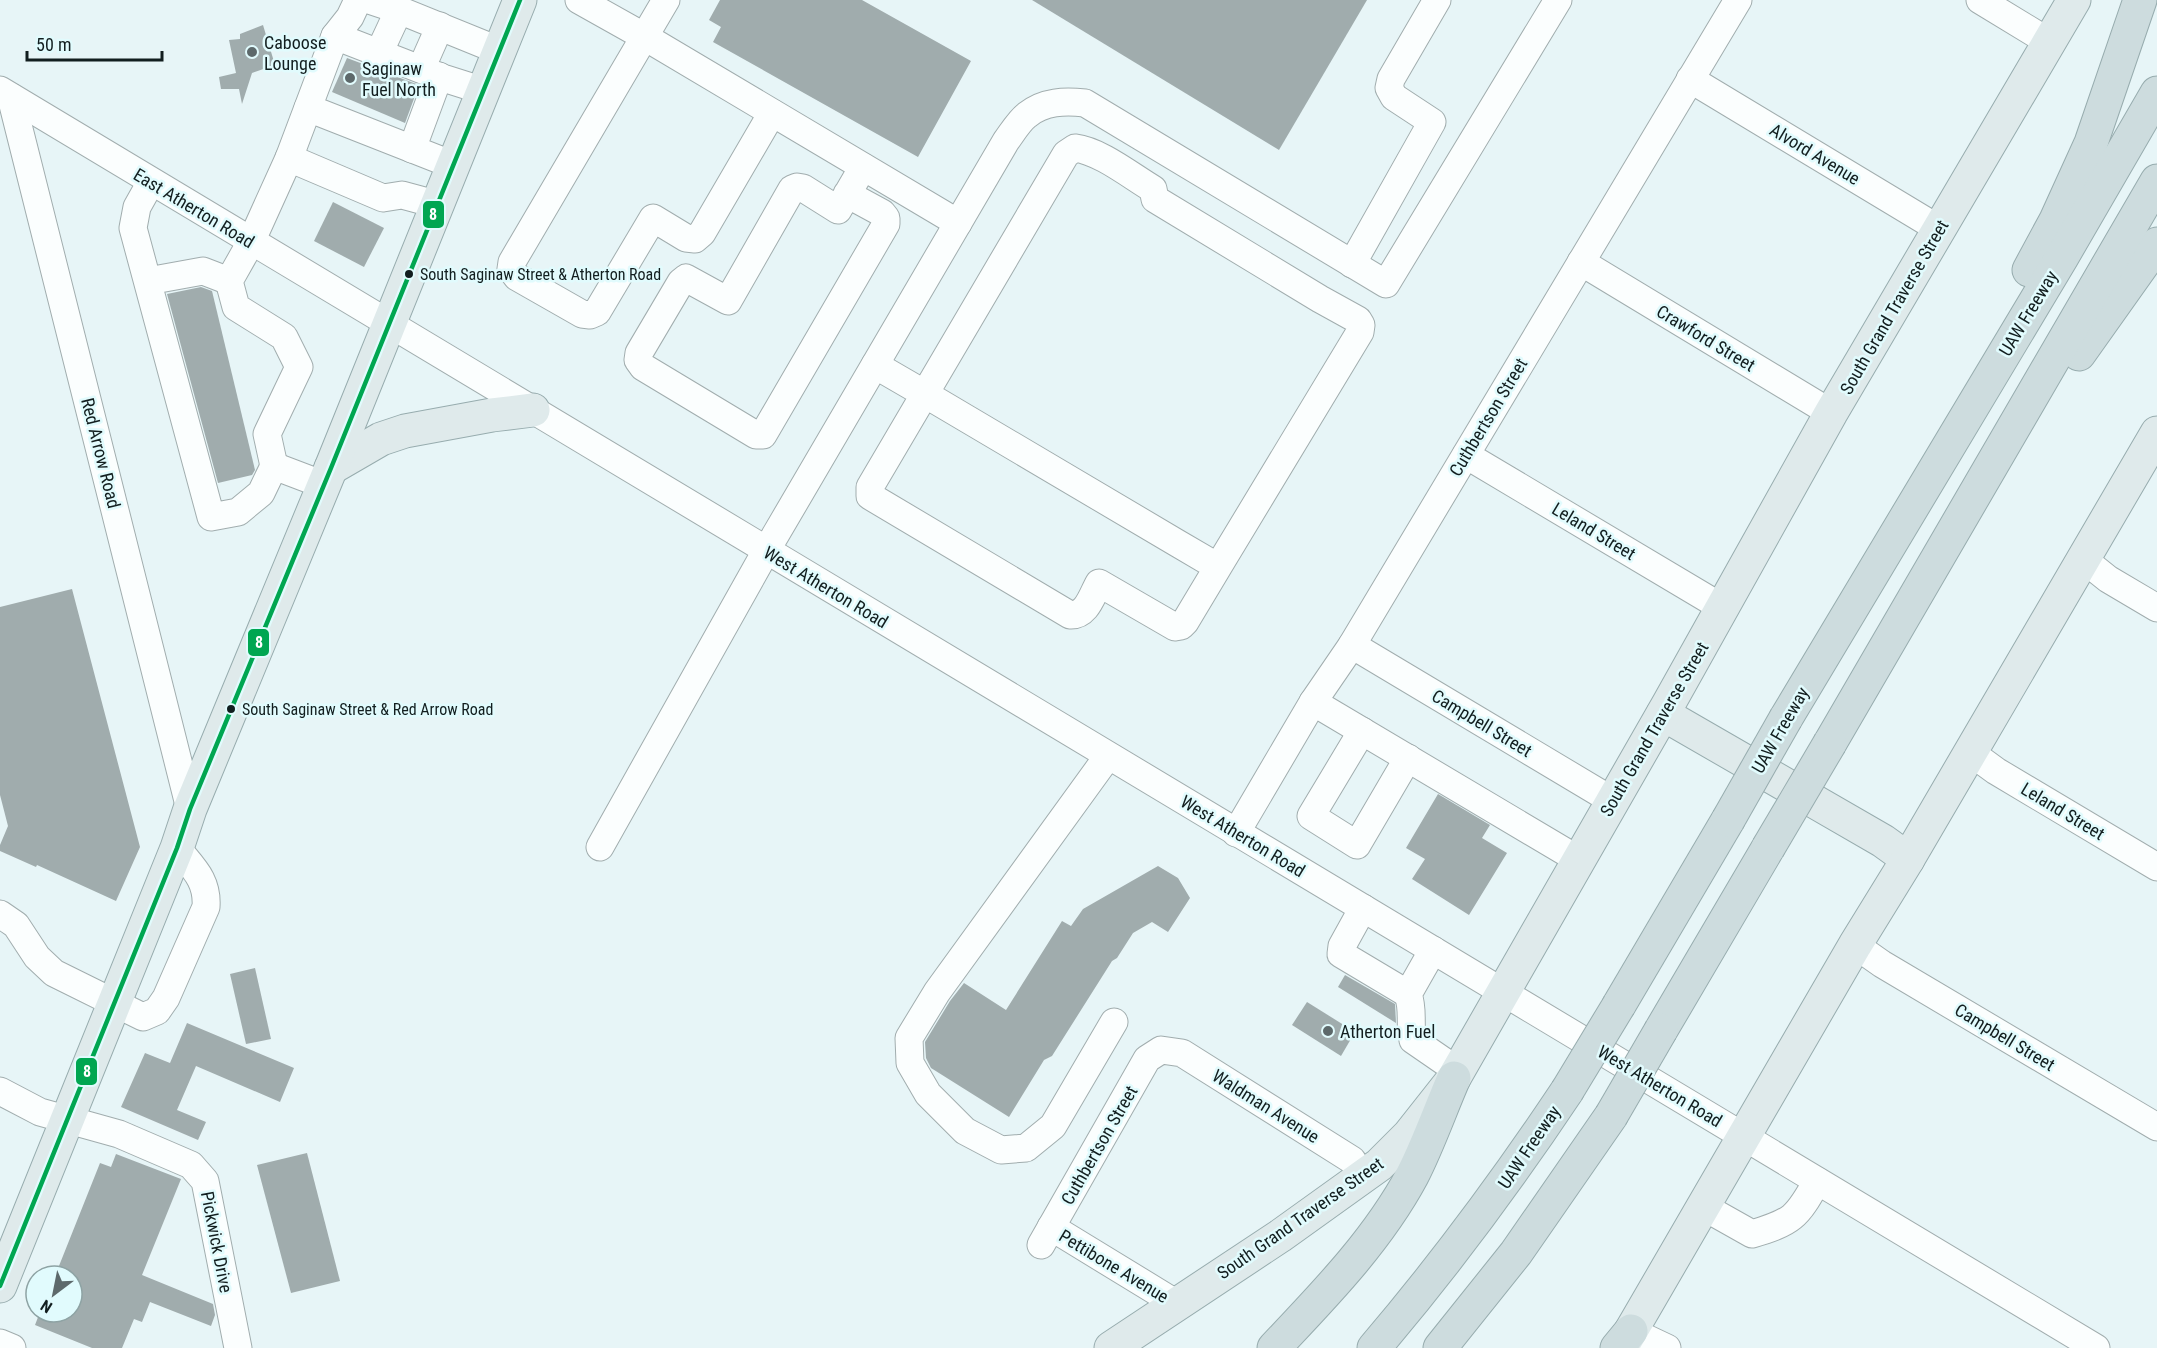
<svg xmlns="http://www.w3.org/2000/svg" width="2157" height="1348" font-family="'Roboto Condensed',sans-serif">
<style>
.building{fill:#a0acad}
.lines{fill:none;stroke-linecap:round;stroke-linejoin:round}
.minor-casing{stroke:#a1adae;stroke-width:29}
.major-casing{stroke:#97acae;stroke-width:35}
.highway-casing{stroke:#97acae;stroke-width:35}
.minor{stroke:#fbfefe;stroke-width:27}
.major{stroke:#dfeaeb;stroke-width:33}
.highway{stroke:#cddcde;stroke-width:33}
.highway-bridge-casing{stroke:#97acae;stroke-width:35;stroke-linecap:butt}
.highway-bridge{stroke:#cddcde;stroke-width:33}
.bus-1-casing{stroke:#e1fbfd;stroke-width:9}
.bus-1{stroke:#00a651;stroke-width:4.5}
.poi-dot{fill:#5d696b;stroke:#e1fbfd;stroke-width:2}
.bus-dot{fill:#121e1f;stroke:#e1fbfd;stroke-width:2}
.labels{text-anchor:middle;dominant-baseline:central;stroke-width:5;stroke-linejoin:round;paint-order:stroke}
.bus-label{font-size:16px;fill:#121e1f;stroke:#e1fbfd;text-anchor:start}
.poi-label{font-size:18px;fill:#121e1f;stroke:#e1fbfd;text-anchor:start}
.street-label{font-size:18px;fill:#121e1f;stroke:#e1fbfd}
.line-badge{stroke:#e1fbfd;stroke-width:2}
.badge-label{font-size:16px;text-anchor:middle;font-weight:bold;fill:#fff}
</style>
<rect width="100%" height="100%" fill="#e7f5f7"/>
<g class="building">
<path d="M720 0H862L971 61 918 157 713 42 721 27 709 20Z"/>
<path d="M1032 0H1367L1279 150Z"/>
<path d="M263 25 275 65 252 73 242 104 239 89H221L219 77 236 73 229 40 240 39V34Z"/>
<path d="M347 58 419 85 405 123 332 92Z"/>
<path d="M333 202 384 228 364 267 314 241Z"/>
<path d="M201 287 212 291 255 470 252 475 218 483 167 294Z"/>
<path d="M72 589 140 847 116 901 37 865 36 867 0 851V845L8 826 0 795V607Z"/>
<path d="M1438 794 1490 825 1482 838 1507 853 1469 915 1412 879 1425 859 1406 848Z"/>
<path d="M1158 866 1178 878 1190 898 1168 932 1152 922 1133 933 1117 958 1112 961 1052 1056 1044 1060 1009 1117 931 1068 926 1058 925 1042 950 1001 964 983 1006 1010 1062 921 1071 926 1083 909Z"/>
<path d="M255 968 271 1039 246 1044 230 974Z"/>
<path d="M1345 975 1395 1004 1396 1023 1338 987Z"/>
<path d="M1307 1002 1355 1032 1341 1056 1292 1025Z"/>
<path d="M187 1023 294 1068 280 1102 196 1066 177 1110 206 1122 198 1140 121 1107 145 1053 170 1063Z"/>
<path d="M307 1153 340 1281 291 1293 257 1165Z"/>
<path d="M116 1154 181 1179 142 1275 213 1304 215 1315 211 1326 150 1302 142 1322 134 1319 122 1348H92L35 1325 40 1312H72V1276H55L100 1163 111 1167Z"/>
</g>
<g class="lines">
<defs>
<g id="minor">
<path d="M369 0 399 10 500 51"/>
<path d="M579 0 645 37 958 223"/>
<path d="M666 0 512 262 511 269 517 277 582 314 590 315 597 312 653 218 686 238 695 239 702 233 772 113"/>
<path d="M1980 0 2049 42"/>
<path d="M335 36 443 78 484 91"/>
<path d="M379 53 399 10"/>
<path d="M421 69 440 26"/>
<path d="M1690 79 1939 229"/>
<path d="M0 90 2096 1348"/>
<path d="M11 97 190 809"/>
<path d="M308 108 453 165"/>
<path d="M412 149 439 76"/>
<path d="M289 158 383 198 402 195 439 205"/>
<path d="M151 182 137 207 133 228 211 517 238 512 261 493 274 466 324 485"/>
<path d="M847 194 882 213 886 218V224L763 435H756L643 367 638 360 639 353 681 282 686 278 728 301 792 189 797 187 803 188 838 210 863 167"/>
<path d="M1581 262 1831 413"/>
<path d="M1352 264 1432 122 1394 97 1389 88 1391 79 1437 0"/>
<path d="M148 281 203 271 229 281"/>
<path d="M875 365 925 394 1177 543 1218 567 1360 332 1361 325 1358 320 1320 299 1155 199 1153 189C1131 176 1100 151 1075 148L1066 154 870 487V496L1070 615C1087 616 1092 595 1099 583L1175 627 1181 626 1185 622 1218 567"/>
<path d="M1466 455 1723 608"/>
<path d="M274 466 267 434 299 367 284 337 236 307 229 281 251 242 289 158 335 36 350 17 358 0"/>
<path d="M2083 559 2108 579 2157 608"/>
<path d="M1352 645 1613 801"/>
<path d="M1313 702 1579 860"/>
<path d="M1362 731 1311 816 1357 845 1408 758"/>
<path d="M1970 752 1996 771 2157 867"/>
<path d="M1108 756 937 992 909 1038 910 1063 928 1094 965 1131 1001 1150 1026 1148 1053 1126 1114 1022"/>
<path d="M1236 833 1313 702 1352 645 1738 0"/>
<path d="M600 847 766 551 1006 141C1012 133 1019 121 1027 115 1044 101 1065 101 1085 103L1386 284 1558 0"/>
<path d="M1363 908 1342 946 1341 954 1408 994"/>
<path d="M0 914 16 925 37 957 54 973 143 1017 157 1011 166 998 206 907C208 880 193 868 177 848"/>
<path d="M1855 945 1882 964 2157 1127"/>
<path d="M1433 950 1408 994C1414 1011 1409 1022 1413 1040L1458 1071"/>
<path d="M0 1091 40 1112 119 1134 191 1165 205 1181 238 1348"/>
<path d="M1704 1207 1752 1234C1792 1222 1797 1218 1817 1181"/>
<path d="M1051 1227 1177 1304"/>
<path d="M1041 1245 1147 1059 1161 1050 1182 1053 1352 1160 1363 1177"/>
<path d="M1631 1331 1667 1348"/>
<path d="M0 1343 12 1348"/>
</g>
<g id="major">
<path d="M331 468 381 439 405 431 492 415 533 410"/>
<path d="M1663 714 1883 841 1908 859"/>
<path d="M0 1286 177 848 190 809 331 468 520 0"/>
<path d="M1111 1348 1280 1236 1379 1165 1409 1135 1454 1078 1669 703 1831 413 2074 0"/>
<path d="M1621 1348 1855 945 1908 859 2157 433"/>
</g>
<g id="highway">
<path d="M2029 270 2056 220 2091 143 2140 0"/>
<path d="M2079 354 2157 244"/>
<path d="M1786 718 2062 257 2157 93"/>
<path d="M1830 743 2157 181"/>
<path d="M1619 1005 1728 820"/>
<path d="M1661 1030 1768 848"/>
<path d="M1274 1348C1324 1295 1377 1241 1412 1176 1428 1145 1440 1110 1454 1078"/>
<path d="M1374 1348C1444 1266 1507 1181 1567 1091"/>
<path d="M1440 1348 1516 1253 1611 1116"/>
<path d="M1617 1348 1631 1331"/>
</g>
</defs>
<use href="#minor" class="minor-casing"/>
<use href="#major" class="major-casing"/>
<use href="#highway" class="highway-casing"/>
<use href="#minor" class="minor"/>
<use href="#major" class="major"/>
<use href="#highway" class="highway"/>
<defs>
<g id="highway-bridge">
<path d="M1728 820 1786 718"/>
<path d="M1768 848 1830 743"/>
<path d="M1567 1091 1619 1005"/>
<path d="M1611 1116 1661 1030"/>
</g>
</defs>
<use href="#highway-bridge" class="highway-bridge-casing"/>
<use href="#highway-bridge" class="highway-bridge"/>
<defs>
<path id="bus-1" d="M0 1286 177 848 190 809 331 468 520 0"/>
</defs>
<use href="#bus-1" class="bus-1-casing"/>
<use href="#bus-1" class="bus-1"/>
</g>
<g class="poi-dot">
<circle cx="252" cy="52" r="6"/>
<circle cx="350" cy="78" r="6"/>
<circle cx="1328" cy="1031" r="6"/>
</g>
<g class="bus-dot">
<circle cx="409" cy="274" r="5"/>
<circle cx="231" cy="709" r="5"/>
</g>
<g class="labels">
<g class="bus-label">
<text x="420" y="274">South Saginaw Street &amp; Atherton Road</text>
<text x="242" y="709">South Saginaw Street &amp; Red Arrow Road</text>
</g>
<g class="poi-label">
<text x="264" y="42">Caboose<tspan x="264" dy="21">Lounge</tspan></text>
<text x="362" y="68">Saginaw<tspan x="362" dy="21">Fuel North</tspan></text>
<text x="1340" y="1031">Atherton Fuel</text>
</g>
<g class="street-label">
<text transform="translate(1815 154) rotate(31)">Alvord Avenue</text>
<text transform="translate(194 208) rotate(31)">East Atherton Road</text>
<text transform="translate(1894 307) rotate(-60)">South Grand Traverse Street</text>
<text transform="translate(2028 313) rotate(-59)">UAW Freeway</text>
<text transform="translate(1706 338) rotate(31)">Crawford Street</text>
<text transform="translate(1488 417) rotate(-59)">Cuthbertson Street</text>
<text transform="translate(101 453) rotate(76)">Red Arrow Road</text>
<text transform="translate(1594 531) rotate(31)">Leland Street</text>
<text transform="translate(826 587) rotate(31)">West Atherton Road</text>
<text transform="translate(1482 723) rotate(31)">Campbell Street</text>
<text transform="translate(1654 729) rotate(-60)">South Grand Traverse Street</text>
<text transform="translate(1780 730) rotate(-60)">UAW Freeway</text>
<text transform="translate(2063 811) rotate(31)">Leland Street</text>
<text transform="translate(1243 836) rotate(31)">West Atherton Road</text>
<text transform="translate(2005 1037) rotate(31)">Campbell Street</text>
<text transform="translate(1660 1086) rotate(31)">West Atherton Road</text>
<text transform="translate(1266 1106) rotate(32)">Waldman Avenue</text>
<text transform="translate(1099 1145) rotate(-60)">Cuthbertson Street</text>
<text transform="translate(1529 1147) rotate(-56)">UAW Freeway</text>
<text transform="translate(1300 1218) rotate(-35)">South Grand Traverse Street</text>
<text transform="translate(217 1242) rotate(79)">Pickwick Drive</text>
<text transform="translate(1114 1266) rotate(31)">Pettibone Avenue</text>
</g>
</g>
<g class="line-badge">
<rect x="422" y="200" width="23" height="29" rx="6" fill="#00a651"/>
<rect x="247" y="628" width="23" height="29" rx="6" fill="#00a651"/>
<rect x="75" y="1057" width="23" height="29" rx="6" fill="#00a651"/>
</g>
<g class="badge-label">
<text x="433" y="220">8</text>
<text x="259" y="648">8</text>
<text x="87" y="1077">8</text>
</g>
<g transform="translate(54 1294) rotate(212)"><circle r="28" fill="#e1fbfd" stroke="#8ea3a4" stroke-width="1.5"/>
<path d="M0-4.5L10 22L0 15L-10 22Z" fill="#5d696b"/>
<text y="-9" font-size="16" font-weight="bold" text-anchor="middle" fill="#121e1f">N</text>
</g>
<path d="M27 51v9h135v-9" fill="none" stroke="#121e1f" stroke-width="3"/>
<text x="36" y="51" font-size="18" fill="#121e1f" stroke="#e1fbfd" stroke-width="4.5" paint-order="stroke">50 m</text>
</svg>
